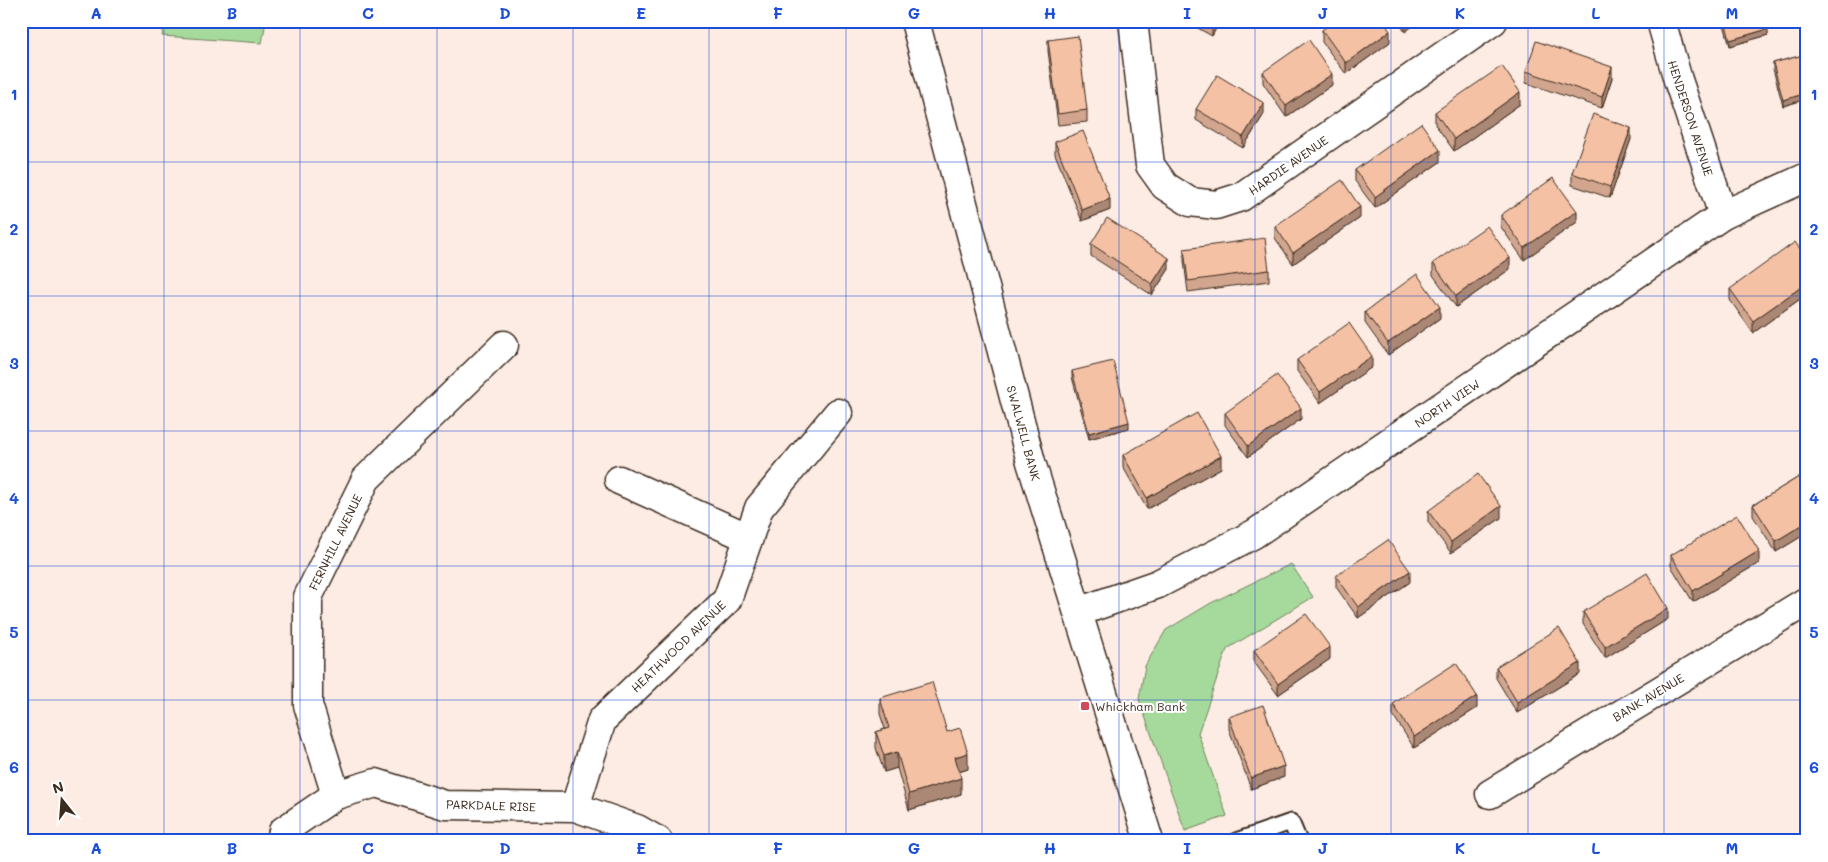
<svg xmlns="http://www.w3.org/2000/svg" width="1828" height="862" font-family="Mali,sans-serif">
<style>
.green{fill:#a6da9c;stroke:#70825d}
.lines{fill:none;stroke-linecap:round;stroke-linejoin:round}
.lane-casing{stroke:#3b2a1e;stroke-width:19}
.street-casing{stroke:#3b2a1e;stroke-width:31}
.secondary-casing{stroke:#3b2a1e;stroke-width:31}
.lane{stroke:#fff;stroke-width:15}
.street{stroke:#fff;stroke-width:28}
.secondary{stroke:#fff;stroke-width:28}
.wall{fill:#d2a68e;stroke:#3b2a1e}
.shaded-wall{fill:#ab8774;stroke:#3b2a1e}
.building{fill:#f4c1a5;stroke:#3b2a1e}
.grid{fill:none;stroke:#1d4ed8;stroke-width:1;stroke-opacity:0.55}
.poi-dot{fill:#d1495b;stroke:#fff;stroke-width:2}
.labels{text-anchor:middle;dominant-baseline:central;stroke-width:4;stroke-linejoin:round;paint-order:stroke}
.street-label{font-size:12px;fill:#3b2a1e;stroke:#fff}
.poi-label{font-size:12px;fill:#3b2a1e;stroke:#fff;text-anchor:start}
.neatline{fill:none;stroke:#1d4ed8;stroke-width:2}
.grid-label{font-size:16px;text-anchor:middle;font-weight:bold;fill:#1d4ed8}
</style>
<rect width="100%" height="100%" fill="#fcece4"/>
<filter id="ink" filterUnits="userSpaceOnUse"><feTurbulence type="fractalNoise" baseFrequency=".02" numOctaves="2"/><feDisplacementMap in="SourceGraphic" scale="10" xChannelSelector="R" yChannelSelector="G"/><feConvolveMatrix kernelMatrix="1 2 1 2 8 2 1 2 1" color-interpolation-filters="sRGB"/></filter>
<g filter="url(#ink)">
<g class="green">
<path d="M165 21H266L262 43 162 36Z"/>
<path d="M1291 564 1313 597 1227 649 1198 733 1227 816 1185 831 1139 699 1145 666 1166 630 1211 603Z"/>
</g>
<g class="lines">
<defs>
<path id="lane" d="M1236 841 1291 822 1299 841"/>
<g id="street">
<path d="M1133 21 1150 165 1165 186 1190 202 1216 205 1241 197 1493 21"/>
<path d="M1661 21 1678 80 1723 215"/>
<path d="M619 480 749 538"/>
<path d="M1078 612 1158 584 1254 534 1723 215 1807 177"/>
<path d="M1490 794 1807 601"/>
<path d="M336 795 308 705V597L366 479 504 345"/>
<path d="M575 807 602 720 727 600 759 508 838 413"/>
<path d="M281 841 283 831 336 795 376 783 445 805 575 807 637 829 658 841"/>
</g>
<path id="secondary" d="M915 21 1031 462 1149 841"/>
</defs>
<use href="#lane" class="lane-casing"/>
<use href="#street" class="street-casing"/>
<use href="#secondary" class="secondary-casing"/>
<use href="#lane" class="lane"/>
<use href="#street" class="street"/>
<use href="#secondary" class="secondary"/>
</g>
<g class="wall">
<path d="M1185 21H1220L1212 36Z"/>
<path d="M1398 21H1419L1405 32Z"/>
<path d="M1723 21H1766L1768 35 1730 46Z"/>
<path d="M1322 30 1390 42 1346 74 1322 42Z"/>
<path d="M1048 40 1087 110V122L1058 125 1048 51Z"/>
<path d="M1807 54V99L1783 106 1773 69V63Z"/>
<path d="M1526 71 1612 78 1602 108 1526 83Z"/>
<path d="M1263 72 1332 85 1286 117 1263 83Z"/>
<path d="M1520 104 1454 151 1435 124V112Z"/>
<path d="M1196 109 1264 114 1243 148 1196 120Z"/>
<path d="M1631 139 1610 198 1572 185V173Z"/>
<path d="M1055 142 1110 210 1082 221 1055 154Z"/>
<path d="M1440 162 1375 208 1355 181V170Z"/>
<path d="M1501 215 1577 222 1524 260 1501 227Z"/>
<path d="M1360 218 1293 264 1275 238V226Z"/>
<path d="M1091 244 1169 269 1152 295 1091 256Z"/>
<path d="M1184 249 1269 270V281L1188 292 1184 261Z"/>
<path d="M1807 259V294L1753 333 1730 300V289Z"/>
<path d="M1433 263 1510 269 1456 307 1433 275Z"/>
<path d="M1365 312 1440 318 1388 355 1365 323Z"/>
<path d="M1297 360 1372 367 1320 403 1297 371Z"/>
<path d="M1072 371 1129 428 1089 439 1072 377Z"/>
<path d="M1225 413 1301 419 1248 457 1225 425Z"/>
<path d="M1123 455 1221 468 1147 509 1123 467Z"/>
<path d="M1807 472V533L1776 552 1753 516V505Z"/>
<path d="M1428 511 1501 518 1451 553 1428 522Z"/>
<path d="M1671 555 1759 563 1693 602 1671 566Z"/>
<path d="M1336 576 1410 582 1358 618 1336 587Z"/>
<path d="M1583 612 1668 619 1605 658 1583 624Z"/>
<path d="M1254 650 1330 659 1278 695 1254 662Z"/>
<path d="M1496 667 1580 674 1517 713 1496 678Z"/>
<path d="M880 698 947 732 968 769 959 772 961 794 909 810 897 768 884 772 876 748V732L885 729 880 714Z"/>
<path d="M1393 704 1477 708 1414 748 1393 715Z"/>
<path d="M1229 717 1284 777 1251 789 1229 729Z"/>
</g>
<g class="shaded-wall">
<path d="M1214 21H1220L1212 36V25Z"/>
<path d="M1405 21H1419L1405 32Z"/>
<path d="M1768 29V35L1730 46V40Z"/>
<path d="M1390 31V42L1346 74V63Z"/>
<path d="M1612 67V78L1602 108V97Z"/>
<path d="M1332 74V85L1286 117V106Z"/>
<path d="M1520 92V104L1454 151V139Z"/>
<path d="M1807 93V99L1783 106V100Z"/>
<path d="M1264 103V114L1243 148V137Z"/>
<path d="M1631 128V139L1610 198V187Z"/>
<path d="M1440 150V162L1375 208V197Z"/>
<path d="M1110 199V210L1082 221V210Z"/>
<path d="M1360 207V218L1293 264V253Z"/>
<path d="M1577 211V222L1524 260V248Z"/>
<path d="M1169 258V269L1152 295V284Z"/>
<path d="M1510 258V269L1456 307V296Z"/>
<path d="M1807 283V294L1753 333V321Z"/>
<path d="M1440 307V318L1388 355V343Z"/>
<path d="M1372 356V367L1320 403V392Z"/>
<path d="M1301 408V419L1248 457V446Z"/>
<path d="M1129 422V428L1089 439V433Z"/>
<path d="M1221 456V468L1147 509V498Z"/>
<path d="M1501 506V518L1451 553V542Z"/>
<path d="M1807 522V533L1776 552V541Z"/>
<path d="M1759 551V563L1693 602V591Z"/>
<path d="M1410 571V582L1358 618V607Z"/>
<path d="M1668 608V619L1605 658V647Z"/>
<path d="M1330 647V659L1278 695V684Z"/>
<path d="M1580 663V674L1517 713V702Z"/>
<path d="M1477 696V708L1414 748V737Z"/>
<path d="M897 752V768L884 772V756Z"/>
<path d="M968 753V769L955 773V757Z"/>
<path d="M1284 766V777L1251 789V778Z"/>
<path d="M961 778V794L909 810V794Z"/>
</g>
<g class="building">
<path d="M1206 21H1214L1212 25Z"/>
<path d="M1335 21H1383L1390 31 1346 63 1322 30Z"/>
<path d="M1725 21H1766L1768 29 1730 40Z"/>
<path d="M1078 36 1087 110 1058 114 1048 40Z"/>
<path d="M1309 40 1332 74 1286 106 1263 72Z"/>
<path d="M1536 41 1612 67 1602 97 1526 71Z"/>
<path d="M1807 54V93L1783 100 1773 63Z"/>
<path d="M1502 66 1520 92 1454 139 1435 112Z"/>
<path d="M1217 75 1264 103 1243 137 1196 109Z"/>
<path d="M1593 114 1631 128 1610 187 1572 173Z"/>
<path d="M1421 123 1440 150 1375 197 1355 170Z"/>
<path d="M1083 131 1110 199 1082 210 1055 142Z"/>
<path d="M1553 178 1577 211 1524 248 1501 215Z"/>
<path d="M1342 180 1360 207 1293 253 1275 226Z"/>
<path d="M1107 218 1169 258 1152 284 1091 244Z"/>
<path d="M1487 226 1510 258 1456 296 1433 263Z"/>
<path d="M1265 238 1269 270 1188 281 1184 249Z"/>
<path d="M1795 242 1807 259V283L1753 321 1730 289Z"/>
<path d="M1417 274 1440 307 1388 343 1365 312Z"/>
<path d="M1349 323 1372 356 1320 392 1297 360Z"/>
<path d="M1113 361 1129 422 1089 433 1072 371Z"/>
<path d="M1277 375 1301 408 1248 446 1225 413Z"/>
<path d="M1197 413 1221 456 1147 498 1123 455Z"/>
<path d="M1807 472V522L1776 541 1753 505Z"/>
<path d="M1478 474 1501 506 1451 542 1428 511Z"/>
<path d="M1737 515 1759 551 1693 591 1671 555Z"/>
<path d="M1388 540 1410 571 1358 607 1336 576Z"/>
<path d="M1647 573 1668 608 1605 647 1583 612Z"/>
<path d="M1306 614 1330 647 1278 684 1254 650Z"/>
<path d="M1559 628 1580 663 1517 702 1496 667Z"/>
<path d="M1456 663 1477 696 1414 737 1393 704Z"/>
<path d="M932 682 947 732 960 728 968 753 955 757 961 778 909 794 897 752 884 756 876 732 889 728 880 698Z"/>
<path d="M1263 705 1284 766 1251 778 1229 717Z"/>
<path d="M1271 837 1273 841H1263Z"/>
</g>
</g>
<path class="grid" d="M164 21V841M300 21V841M437 21V841M573 21V841M709 21V841M846 21V841M982 21V841M1119 21V841M1255 21V841M1391 21V841M1528 21V841M1664 21V841M21 162H1807M21 296H1807M21 431H1807M21 566H1807M21 700H1807"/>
<rect class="poi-dot" x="1080" y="701" width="10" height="10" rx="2.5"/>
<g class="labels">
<g class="street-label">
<text transform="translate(1691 118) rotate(72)">HENDERSON AVENUE</text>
<text transform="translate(1288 165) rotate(-35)">HARDIE AVENUE</text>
<text transform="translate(1447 403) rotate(-34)">NORTH VIEW</text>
<text transform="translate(1024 433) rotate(75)">SWALWELL BANK</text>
<text transform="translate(335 542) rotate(-64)">FERNHILL AVENUE</text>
<text transform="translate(678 646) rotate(-44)">HEATHWOOD AVENUE</text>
<text transform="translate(1648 697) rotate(-31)">BANK AVENUE</text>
<text transform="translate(491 805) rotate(2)">PARKDALE RISE</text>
</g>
<g class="poi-label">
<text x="1095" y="706">Whickham Bank</text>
</g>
</g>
<rect width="1828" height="862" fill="none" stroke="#fff" stroke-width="55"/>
<g transform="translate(62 800) rotate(343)" stroke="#ffffff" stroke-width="4" paint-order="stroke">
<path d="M0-4L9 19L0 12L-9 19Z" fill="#3b2a1e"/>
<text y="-8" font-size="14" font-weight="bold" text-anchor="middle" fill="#3b2a1e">N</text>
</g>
<rect x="28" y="28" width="1772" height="806" class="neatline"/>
<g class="grid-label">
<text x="96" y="19">A</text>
<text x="232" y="19">B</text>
<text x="368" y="19">C</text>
<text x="505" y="19">D</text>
<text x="641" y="19">E</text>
<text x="778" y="19">F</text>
<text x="914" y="19">G</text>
<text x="1050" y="19">H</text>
<text x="1187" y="19">I</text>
<text x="1323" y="19">J</text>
<text x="1460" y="19">K</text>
<text x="1596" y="19">L</text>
<text x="1732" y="19">M</text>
<text x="14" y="100">1</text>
<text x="1814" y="100">1</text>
<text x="14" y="235">2</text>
<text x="1814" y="235">2</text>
<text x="14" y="369">3</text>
<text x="1814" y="369">3</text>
<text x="14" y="504">4</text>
<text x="1814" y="504">4</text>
<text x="14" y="638">5</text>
<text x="1814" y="638">5</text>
<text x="14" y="773">6</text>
<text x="1814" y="773">6</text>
<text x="96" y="854">A</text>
<text x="232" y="854">B</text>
<text x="368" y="854">C</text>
<text x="505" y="854">D</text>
<text x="641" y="854">E</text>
<text x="778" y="854">F</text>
<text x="914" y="854">G</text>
<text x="1050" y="854">H</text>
<text x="1187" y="854">I</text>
<text x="1323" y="854">J</text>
<text x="1460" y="854">K</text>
<text x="1596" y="854">L</text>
<text x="1732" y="854">M</text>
</g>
</svg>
